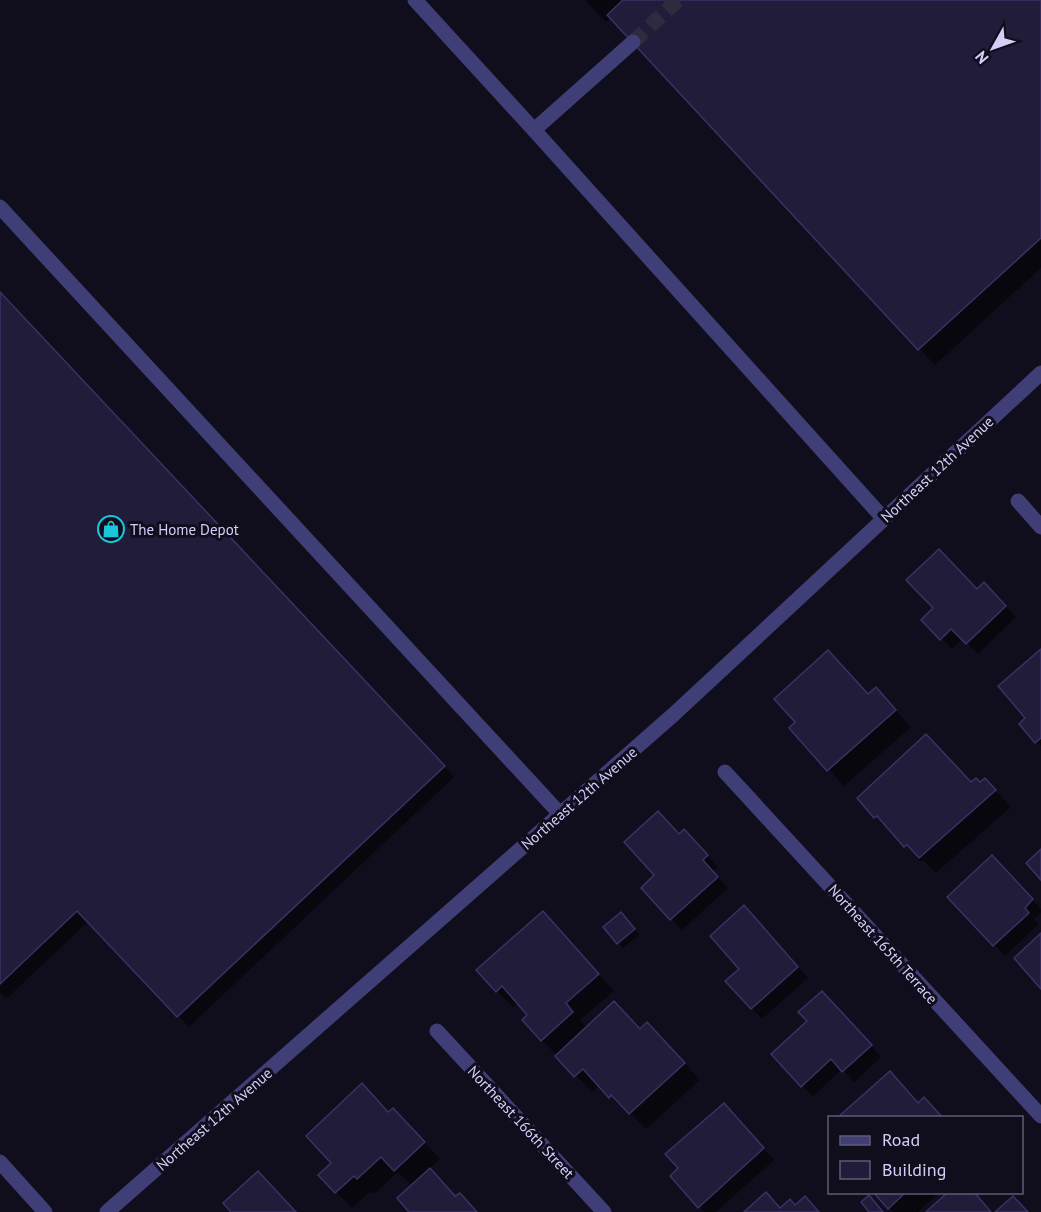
<svg xmlns="http://www.w3.org/2000/svg" width="1041" height="1212" font-family="'PT Sans',sans-serif">
<style>
.shadow{fill:#0007}
.building{fill:#221c3b;stroke:#3b3164;stroke-width:1.5}
.lines{fill:none;stroke-linecap:round;stroke-linejoin:round}
.minor-tunnel{stroke:#2d2b3d;stroke-width:15;stroke-dasharray:15 8;stroke-linecap:butt}
.minor{stroke:#403e76;stroke-width:15}
.labels{text-anchor:middle;dominant-baseline:central;stroke-width:6;stroke-linejoin:round;paint-order:stroke}
.street-label{font-size:15px;fill:#d4cff9;stroke:#100e1c}
.poi-label{font-size:15px;fill:#d4cff9;stroke:#100e1c;text-anchor:start}
</style>
<rect width="100%" height="100%" fill="#100e1c"/>
<g class="shadow">
<path d="M585 0H1041V268L935 365 611 17 606 22Z"/>
<path d="M0 294 454 777 189 1027 89 921 6 999 0 992Z"/>
<path d="M977 591 995 595 1016 617 978 654 963 639 952 649 924 620Z"/>
<path d="M1041 651V746L1036 742 1027 718Z"/>
<path d="M868 695 891 705 911 727 844 786 791 728Z"/>
<path d="M985 780 1011 807 936 873 923 860 921 862 893 832 892 833 859 798 980 784Z"/>
<path d="M679 836 694 842 718 867 713 872 728 888 682 930 643 888 657 876Z"/>
<path d="M1003 868 1041 909V913L1034 919 1039 924 1005 956 949 897Z"/>
<path d="M543 913 614 991 580 1020 587 1028 641 1030 663 1040 700 1080 646 1129 627 1110 625 1112 599 1085 592 1092 542 1040 529 1015 518 1002 513 1007 497 991Z"/>
<path d="M755 918 808 978 762 1019 752 1008 741 969Z"/>
<path d="M626 919 639 935 623 948 605 927Z"/>
<path d="M833 1003 881 1057 854 1082 842 1069 813 1096 802 1086Z"/>
<path d="M389 1113 409 1126 440 1159 429 1169 456 1197 477 1212H411L412 1186 398 1172 374 1194 371 1191 352 1208 320 1175Z"/>
<path d="M734 1115 774 1160 716 1212H704L699 1206Z"/>
<path d="M875 1192H940L918 1212H893Z"/>
</g>
<g class="building">
<path d="M623 0H1041V238L918 350 607 15Z"/>
<path d="M0 292 445 766 177 1017 77 911 0 984Z"/>
<path d="M939 549 977 589 984 582 1006 606 966 644 951 629 940 640 921 620 933 608 906 580Z"/>
<path d="M1041 649V738L1035 743 1019 724 1025 718 998 686Z"/>
<path d="M828 650 868 694 876 687 896 710 827 771 789 728 795 722 774 699Z"/>
<path d="M926 734 971 782 976 778 980 782 985 778 996 790 919 858 907 845 904 847 877 816 874 818 857 798Z"/>
<path d="M658 811 679 834 684 829 708 855 703 860 718 877 670 920 641 888 654 875 624 842Z"/>
<path d="M1041 849V880L1026 863Z"/>
<path d="M992 855 1033 899 1025 908 1029 913 993 946 947 897Z"/>
<path d="M744 905 798 967 751 1009 725 981 739 969 710 936Z"/>
<path d="M543 911 599 974 566 1003 573 1012 541 1041 522 1020 527 1015 502 986 496 992 476 970Z"/>
<path d="M621 912 635 929 617 944 603 927Z"/>
<path d="M1041 933V989L1014 958Z"/>
<path d="M822 991 872 1045 842 1072 831 1059 801 1087 771 1054 807 1021 798 1012Z"/>
<path d="M614 1001 640 1029 647 1022 685 1063 629 1114 611 1095 609 1098 583 1069 574 1077 555 1056Z"/>
<path d="M890 1071 918 1103 924 1097 943 1118H837Z"/>
<path d="M362 1083 388 1112 393 1108 425 1142 394 1171 381 1157 357 1179 354 1176 335 1193 318 1175 331 1163 306 1136Z"/>
<path d="M724 1103 764 1148 698 1208 670 1176 678 1168 665 1154Z"/>
<path d="M430 1168 455 1196 460 1193 477 1212H409L397 1198Z"/>
<path d="M258 1171 296 1212H231L223 1203Z"/>
<path d="M766 1192 780 1208 790 1199 795 1205 805 1196 819 1212H744Z"/>
<path d="M873 1192H906L888 1209Z"/>
<path d="M948 1192H974L991 1212H926Z"/>
<path d="M869 1195 883 1212H869L861 1202Z"/>
<path d="M1013 1196 1028 1212H995Z"/>
</g>
<g class="lines">
<path class="minor-tunnel" d="M633 42 678 0"/>
<g class="minor">
<path d="M415 0 534 130"/>
<path d="M633 42 534 130 884 519"/>
<path d="M0 207 561 815"/>
<path d="M1018 501 1041 527"/>
<path d="M725 772 1041 1116"/>
<path d="M437 1031 604 1212"/>
<path d="M0 1162 45 1212"/>
<path d="M107 1212 673 715 1041 373"/>
</g>
</g>
<defs>
<symbol id="shop-ring" viewBox="-11 -11 22 22"><circle r="9.5" fill="#100e1c" stroke="#1ac7da" stroke-width="1.5"/><path d="M-5-2.5h2.3a2.7 3.5 0 0 1 5.4 0H5L5.5 6h-11ZM-1.5-2.5h3a1.5 2.3 0 0 0-3 0Z" fill="#1ac7da"/></symbol>
</defs>
<g fill-rule="evenodd">
<use href="#shop-ring" x="96" y="514" width="30" height="30"/>
</g>
<g class="labels">
<g class="street-label">
<text transform="translate(937 469) rotate(-43)">Northeast 12th Avenue</text>
<text transform="translate(579 798) rotate(-41)">Northeast 12th Avenue</text>
<text transform="translate(883 944) rotate(48)">Northeast 165th Terrace</text>
<text transform="translate(214 1119) rotate(-41)">Northeast 12th Avenue</text>
<text transform="translate(521 1122) rotate(47)">Northeast 166th Street</text>
</g>
<g class="poi-label">
<text x="130" y="529">The Home Depot</text>
</g>
</g>
<rect x="828" y="1116" width="195" height="78" fill="#100e1c" stroke="#5e5b74" stroke-width="1.5"/>
<rect x="840" y="1136" width="30" height="9" fill="#403e76" stroke="#5e5b74" stroke-width="1.5"/>
<text x="882" y="1146" font-size="18" fill="#d4cff9">Road</text>
<rect x="840" y="1161" width="30" height="18" fill="#221c3b" stroke="#5e5b74" stroke-width="1.5"/>
<text x="882" y="1176" font-size="18" fill="#d4cff9">Building</text>
<g transform="translate(993 48) rotate(230)" stroke="#100e1c" stroke-width="4.5" paint-order="stroke">
<path d="M0-4.5L10 22L0 15L-10 22Z" fill="#d4cff9"/>
<text y="-9" font-size="16" font-weight="bold" text-anchor="middle" fill="#d4cff9">N</text>
</g>
</svg>
